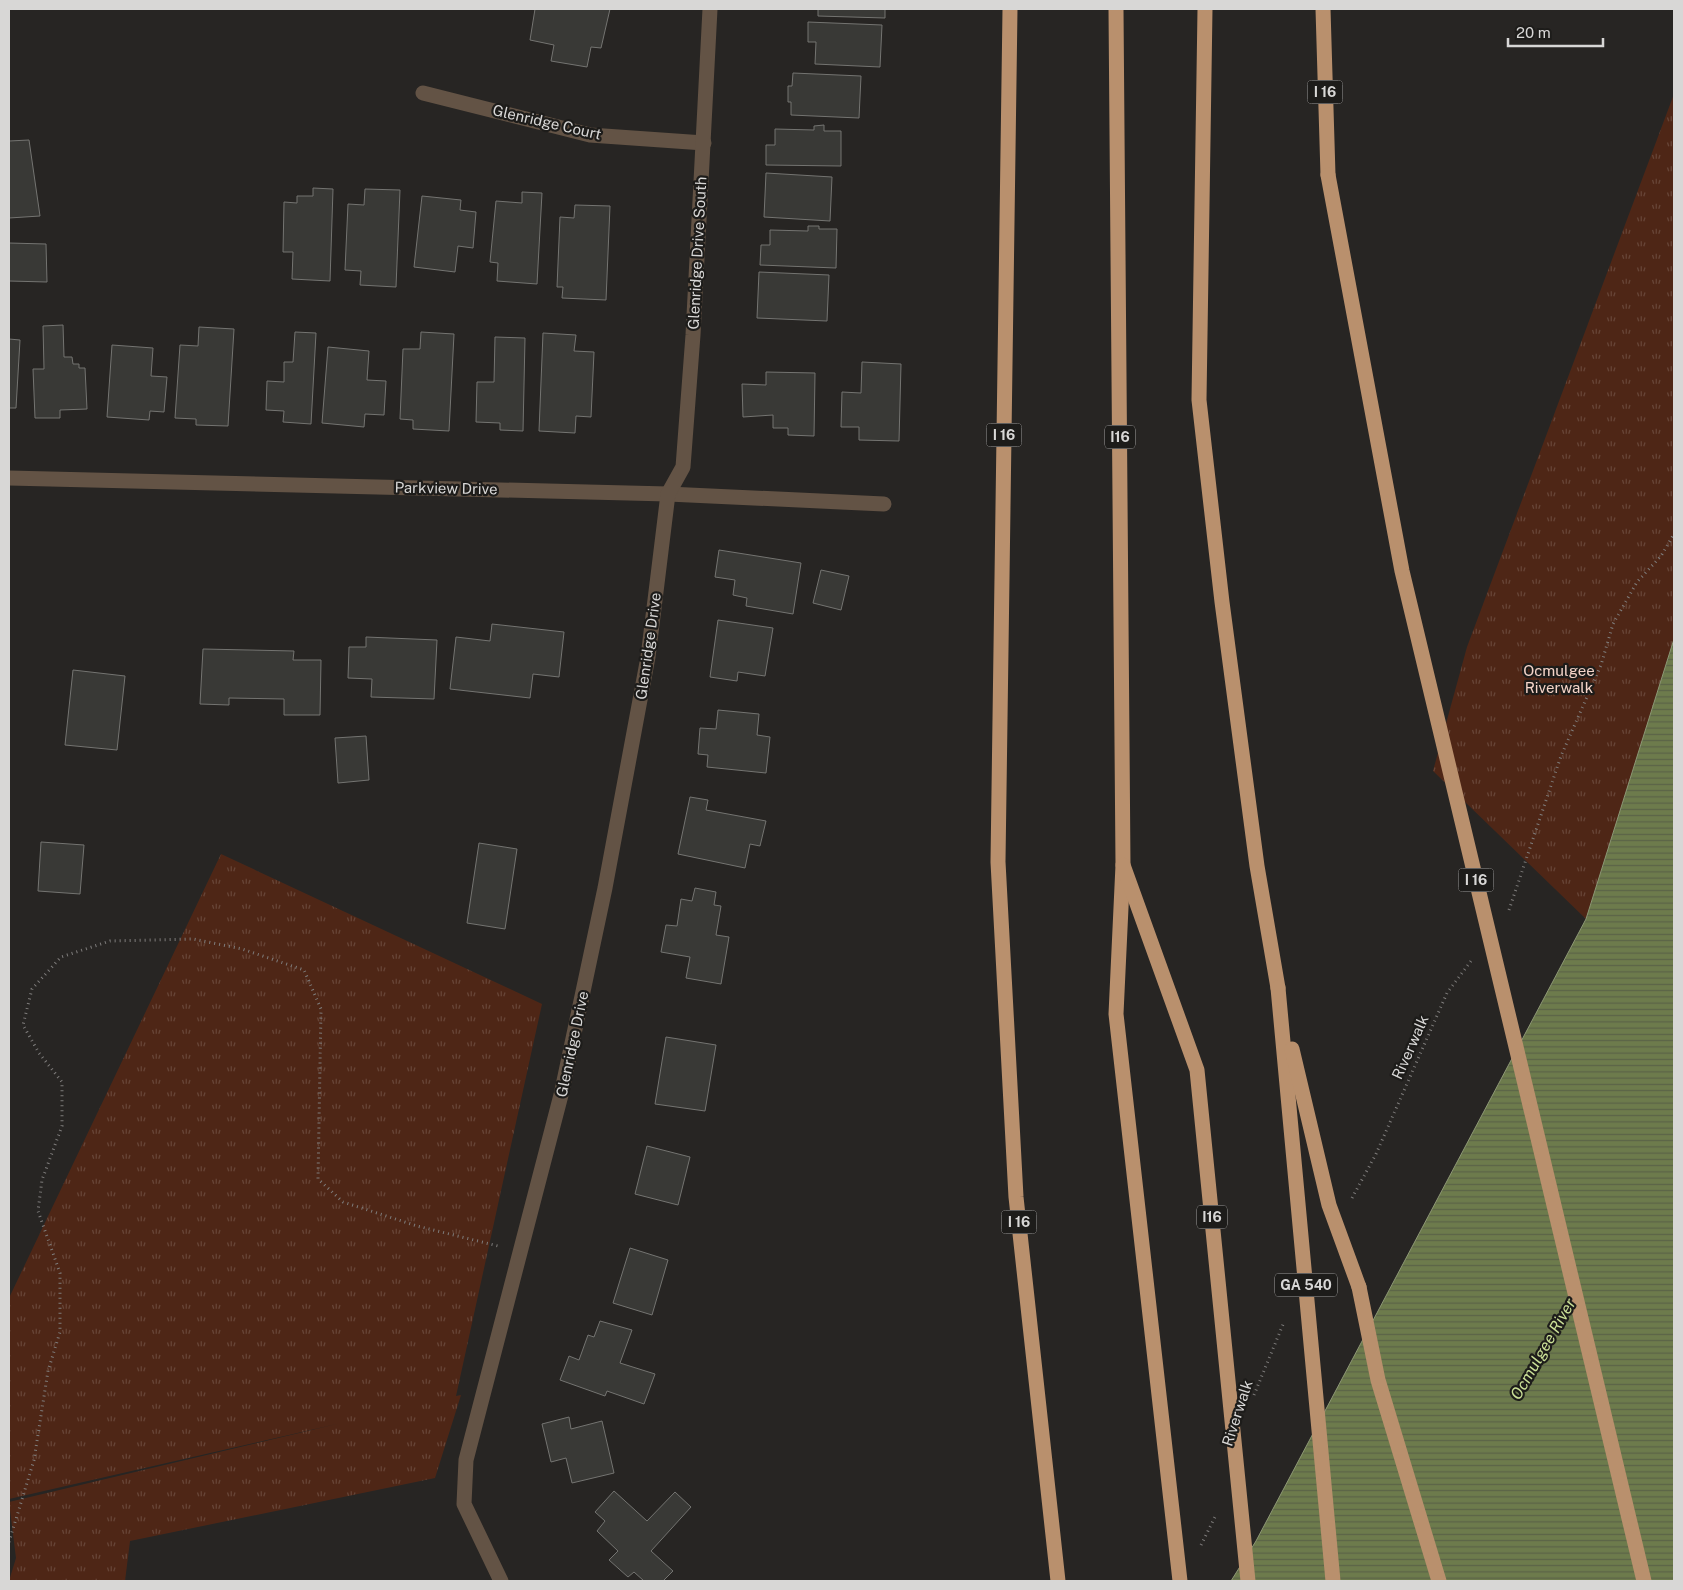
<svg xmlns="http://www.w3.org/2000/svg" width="1683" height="1590" font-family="'Public Sans',sans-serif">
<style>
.grass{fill:url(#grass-tufts)}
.water{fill:url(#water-rules);stroke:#8d9775}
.building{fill:#393936;stroke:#747471}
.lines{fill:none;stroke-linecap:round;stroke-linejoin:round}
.path{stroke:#7f7d7c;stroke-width:3;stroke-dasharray:1 4;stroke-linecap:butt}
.minor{stroke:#635345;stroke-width:15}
.highway{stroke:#b9906d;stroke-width:15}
.highway-bridge{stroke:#b9906d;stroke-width:15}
.labels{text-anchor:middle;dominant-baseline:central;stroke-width:4.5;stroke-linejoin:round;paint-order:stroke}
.shield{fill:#1d1c1a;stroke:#a09f9e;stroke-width:1}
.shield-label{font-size:14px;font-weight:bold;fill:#d8d7d6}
.street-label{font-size:15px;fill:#d8d7d6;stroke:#1d1c1a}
.park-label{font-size:15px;fill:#f4d4c8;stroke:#1d1c1a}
.water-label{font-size:16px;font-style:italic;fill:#cbe097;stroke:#1d1c1a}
</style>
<defs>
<pattern id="grass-tufts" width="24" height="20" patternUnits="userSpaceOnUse" patternTransform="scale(1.25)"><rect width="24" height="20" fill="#4e2616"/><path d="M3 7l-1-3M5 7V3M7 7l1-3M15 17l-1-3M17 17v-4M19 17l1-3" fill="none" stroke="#674537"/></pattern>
<pattern id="water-rules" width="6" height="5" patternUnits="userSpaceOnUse" patternTransform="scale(1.25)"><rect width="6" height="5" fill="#6d7b4c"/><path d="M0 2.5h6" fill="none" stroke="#5b6347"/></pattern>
</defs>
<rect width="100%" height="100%" fill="#272523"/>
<g class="grass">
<path d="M1674 94V639L1586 919 1433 771 1467 647Z"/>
<path d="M221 854 542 1004 456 1396 461 1395 435 1478 130 1541 125 1581H9L16 1558 9 1502 341 1423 9 1499V1298Z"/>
</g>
<path class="water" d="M1674 639V1581H1231L1256 1541 1586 919Z"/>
<g class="building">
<path d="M535 9H610L601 48 591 47 587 67 551 61 554 45 530 40Z"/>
<path d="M818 9H885V18L818 16Z"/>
<path d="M808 22 882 25 880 67 815 64 816 42H808Z"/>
<path d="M793 73 861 76 859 118 791 115V102H788V86H792Z"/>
<path d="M824 125V131H841V166L766 165V145H775V129L814 130V126Z"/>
<path d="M29 140 40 216 9 218V141Z"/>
<path d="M766 173 832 177 830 221 764 217Z"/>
<path d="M313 188 333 189 330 281 292 279 293 252H283L284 202 297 203V196H313Z"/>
<path d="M365 189 400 190 396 287 360 285 361 271 345 270 348 204 364 205Z"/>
<path d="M522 192 542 193 537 284 497 281 498 263 490 262 496 201 522 203Z"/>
<path d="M422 196 461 200 460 210 476 212 473 248 458 246 455 272 414 267Z"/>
<path d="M575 205 610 206 606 300 562 298 563 287H557L560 217 574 218Z"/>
<path d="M808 226H819V229H837L836 268 760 265 761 245H770V230L808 231Z"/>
<path d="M9 243 46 244 47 282 9 281Z"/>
<path d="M759 272 829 275 827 321 757 318Z"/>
<path d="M63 325 64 357H72L73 364H79V368H85L87 409 60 410V418H35L33 369H44L43 326Z"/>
<path d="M199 327 234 329 228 426 196 425V419L175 418 180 345 198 346Z"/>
<path d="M295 332 316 333 311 424 283 422 284 411 266 410 267 381 284 382V362H293Z"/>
<path d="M421 332 454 334 449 431 413 429V420L400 419 403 349H420Z"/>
<path d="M543 333 576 335 574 351 594 352 591 417 576 416 575 433 539 431Z"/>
<path d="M495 337 525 338 523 431 500 430V423L476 422 477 382H494Z"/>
<path d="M9 339 20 340 16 408H9Z"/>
<path d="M112 345 153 348 151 376 167 377 164 412 150 411 149 420 107 417Z"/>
<path d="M328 347 369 351 367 380 386 381 384 415 365 414 364 427 322 423Z"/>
<path d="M862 362 901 364 899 441 859 440V427H841L842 392 861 393Z"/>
<path d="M766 372 815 373 814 436 788 435V428H773V415L743 417 742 384 766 385Z"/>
<path d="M719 550 801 563 793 614 746 606 747 598 733 595 735 580 715 577Z"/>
<path d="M821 570 849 576 841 610 813 603Z"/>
<path d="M718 620 773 628 765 676 738 672 737 681 710 677Z"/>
<path d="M492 624 564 632 559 677 533 674 530 698 450 689 456 637 490 641Z"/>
<path d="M366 637 437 640 434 699 371 697 372 679 348 678 349 647H366Z"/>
<path d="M203 649 294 651 293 660H321L320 715H284V699L229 698V705L200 704Z"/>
<path d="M73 670 125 676 117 750 65 745Z"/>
<path d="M718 710 759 714 757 735 770 737 766 773 707 767 708 755 698 754 700 728 716 729Z"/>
<path d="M366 736 369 780 338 783 335 738Z"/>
<path d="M690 797 708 800 706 810 766 821 760 846 750 844 745 868 678 854Z"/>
<path d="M41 842 84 845 80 894 38 891Z"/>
<path d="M479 843 517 849 505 929 467 923Z"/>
<path d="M695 888 716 892 714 905 721 906 716 935 729 937 721 984 686 978 690 957 661 952 666 925 677 926 681 899 692 901Z"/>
<path d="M666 1037 716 1045 705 1111 655 1104Z"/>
<path d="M647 1146 690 1157 678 1205 635 1194Z"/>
<path d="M630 1248 668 1260 652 1315 613 1303Z"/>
<path d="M600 1321 632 1330 620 1363 655 1374 644 1404 607 1391 605 1396 560 1380 569 1356 579 1360 588 1335 594 1337Z"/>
<path d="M569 1417 571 1429 602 1421 614 1473 572 1483 566 1458 551 1462 542 1424Z"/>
<path d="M614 1491 647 1521 675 1492 691 1507 651 1551 673 1571 663 1581H644L634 1572 628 1577 609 1560 618 1551 597 1531 605 1521 595 1512Z"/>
</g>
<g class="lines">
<g class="path">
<path d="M1509 910 1561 756 1601 665 1613 624 1637 582 1661 556 1674 534"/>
<path d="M1352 1198 1376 1154 1447 993 1471 961"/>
<path d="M1254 1395 1284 1322"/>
<path d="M9 1542 34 1460 48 1371 60 1332V1273L38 1211 42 1180 62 1126V1082L39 1053 23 1025 32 989 61 957 110 941 193 939 242 949 304 970 321 1009 318 1179 343 1202 417 1226 498 1246"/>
<path d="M1201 1545 1216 1515"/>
</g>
<g class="minor">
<path d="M423 93 590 135 704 143"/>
<path d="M9 478 668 494 884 504"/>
<path d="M501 1581 464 1504 466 1460 561 1095 605 888 648 657 668 494 683 467 693 335 710 9"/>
</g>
<g class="highway">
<path d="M1010 9 998 862 1016 1197 1058 1581"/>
<path d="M1116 9 1123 865 1116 1014 1180 1581"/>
<path d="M1205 9 1199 400 1222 602 1257 866 1278 988"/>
<path d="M1323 9 1328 175"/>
<path d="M1359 1287 1378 1380 1439 1581"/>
</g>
<g class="highway-bridge">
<path d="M1328 175 1402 571 1644 1581"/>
<path d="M1123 865 1197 1070 1248 1581"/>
<path d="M1278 988 1333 1581"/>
<path d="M1292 1049 1329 1205 1359 1287"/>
</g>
</g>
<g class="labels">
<g class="shield">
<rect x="1307.5" y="80.5" width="35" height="23" rx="4"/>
<rect x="986.5" y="423.5" width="35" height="23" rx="4"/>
<rect x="1105" y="425.5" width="30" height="23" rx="4"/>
<rect x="1458.5" y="868.5" width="35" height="23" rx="4"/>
<rect x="1197" y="1205.5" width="30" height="23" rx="4"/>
<rect x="1001.5" y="1210.5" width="35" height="23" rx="4"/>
<rect x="1275" y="1273.5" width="62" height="23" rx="4"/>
</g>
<g class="shield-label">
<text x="1325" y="92">I 16</text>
<text x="1004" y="435">I 16</text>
<text x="1120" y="437">I16</text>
<text x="1476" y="880">I 16</text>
<text x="1212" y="1217">I16</text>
<text x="1019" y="1222">I 16</text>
<text x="1306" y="1285">GA 540</text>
</g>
<g class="street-label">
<text transform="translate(547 122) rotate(13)">Glenridge Court</text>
<text transform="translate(697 253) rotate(-87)">Glenridge Drive South</text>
<text transform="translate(446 488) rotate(1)">Parkview Drive</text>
<text transform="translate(648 646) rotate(-82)">Glenridge Drive</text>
<text transform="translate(572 1044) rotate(-78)">Glenridge Drive</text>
<text transform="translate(1410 1047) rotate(-66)">Riverwalk</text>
<text transform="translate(1237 1413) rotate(-72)">Riverwalk</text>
</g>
<g class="park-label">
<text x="1559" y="670">Ocmulgee<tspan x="1559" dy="17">Riverwalk</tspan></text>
</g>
<g class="water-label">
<text transform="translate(1543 1349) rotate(-60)">Ocmulgee River</text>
</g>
</g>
<rect width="1683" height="1590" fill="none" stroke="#d8d7d6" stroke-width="20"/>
<path d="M1508 38v8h95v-8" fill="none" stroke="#d8d7d6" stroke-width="2.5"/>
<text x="1516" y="38" font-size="15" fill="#d8d7d6" stroke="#1d1c1a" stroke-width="4" paint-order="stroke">20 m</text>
</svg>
